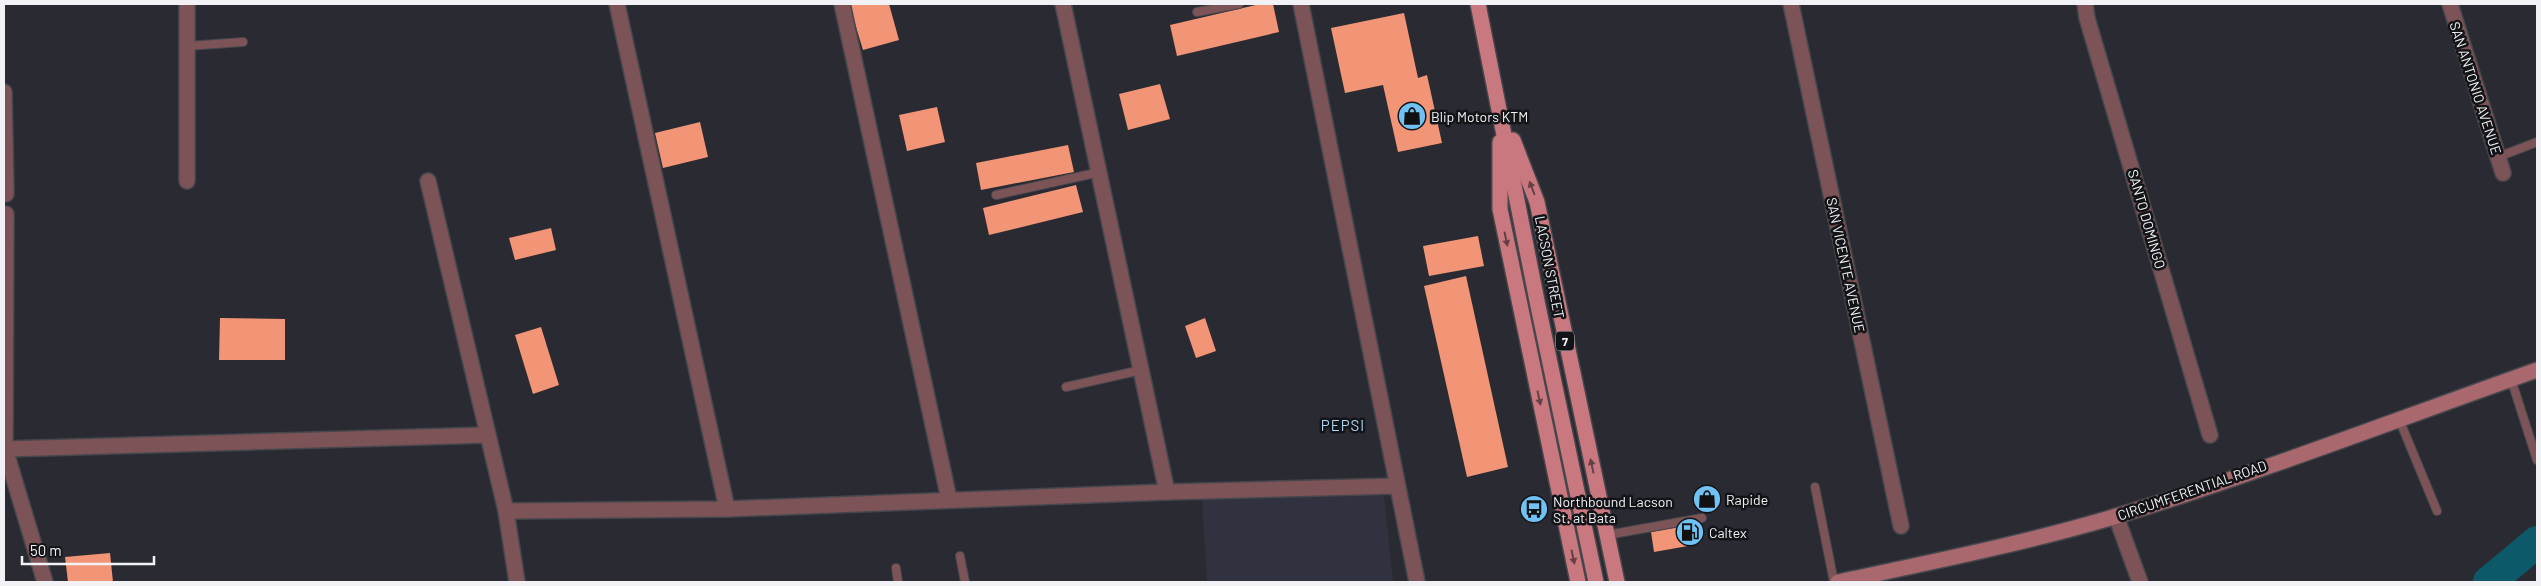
<svg xmlns="http://www.w3.org/2000/svg" width="2541" height="586" font-family="Barlow,sans-serif">
<style>
.built{fill:#31323f}
.lines{fill:none;stroke-linecap:round;stroke-linejoin:round}
.river{stroke:#0c5969;stroke-width:32}
.building{fill:#f29476}
.lane-casing{stroke:#46474d;stroke-width:10}
.street-casing{stroke:#46474d;stroke-width:18}
.secondary-casing{stroke:#46474d;stroke-width:18}
.primary-casing{stroke:#46474d;stroke-width:18}
.lane{stroke:#7c5356;stroke-width:8}
.street{stroke:#7c5356;stroke-width:15}
.secondary{stroke:#a8686d;stroke-width:15}
.primary{stroke:#ca787f;stroke-width:15}
.oneway{fill:#654146}
.labels{text-anchor:middle;dominant-baseline:central;stroke-width:5;stroke-linejoin:round;paint-order:stroke}
.shield{fill:#131417;stroke:#aeafb3;stroke-width:1}
.shield-label{font-size:12px;font-weight:bold;fill:#f1f1f6}
.street-label{font-size:14px;fill:#f1f1f6;stroke:#131417}
.poi-label{font-size:14px;fill:#f1f1f6;stroke:#131417;text-anchor:start}
.neighbourhood-label{font-size:15px;letter-spacing:1px;fill:#acd7f4;stroke:#131417}
</style>
<rect width="100%" height="100%" fill="#2a2b32"/>
<path class="built" d="M1384 496 1393 582H1207L1202 498Z"/>
<g class="lines">
<path class="river" d="M2489 582 2537 542"/>
</g>
<g class="building">
<path d="M849 4H889L899 40 863 50Z"/>
<path d="M1260 4H1273L1279 32 1177 56 1170 25Z"/>
<path d="M1404 13 1418 78 1427 75 1442 143 1398 152 1383 85 1345 93 1331 28Z"/>
<path d="M1160 84 1170 119 1128 130 1119 94Z"/>
<path d="M937 107 945 142 907 151 899 115Z"/>
<path d="M700 122 708 157 663 168 655 133Z"/>
<path d="M1068 145 1074 172 981 190 976 163Z"/>
<path d="M1076 185 1083 212 989 235 983 208Z"/>
<path d="M551 228 556 250 515 260 509 238Z"/>
<path d="M1478 236 1484 266 1429 276 1423 246Z"/>
<path d="M1466 276 1508 467 1467 477 1424 286Z"/>
<path d="M220 318 285 319V360H219Z"/>
<path d="M1205 318 1216 351 1196 358 1185 326Z"/>
<path d="M541 327 559 385 533 394 515 335Z"/>
<path d="M1684 526 1688 546 1654 552 1651 532Z"/>
<path d="M110 553 113 582H68L65 557Z"/>
</g>
<g class="lines">
<defs>
<g id="lane">
<path d="M1197 12 1239 4"/>
<path d="M187 46 243 42"/>
<path d="M2498 157 2537 142"/>
<path d="M996 195 1100 172"/>
<path d="M2511 379 2537 460"/>
<path d="M1066 387 1141 370"/>
<path d="M2399 419 2437 511"/>
<path d="M1815 487 1834 582"/>
<path d="M1607 535 1702 518"/>
<path d="M960 556 965 582"/>
<path d="M896 568 898 582"/>
</g>
<g id="street">
<path d="M187 4V181"/>
<path d="M617 4 727 509"/>
<path d="M842 4 949 499"/>
<path d="M1301 4 1417 582"/>
<path d="M1791 4 1901 526"/>
<path d="M2085 4 2087 18 2210 435"/>
<path d="M2450 4 2503 173"/>
<path d="M4 92 6 194"/>
<path d="M428 181 506 511 517 582"/>
<path d="M6 214 5 449 45 582"/>
<path d="M5 449 488 435"/>
<path d="M1167 492 1397 486"/>
<path d="M506 511 727 509 1167 492 1063 4"/>
<path d="M2116 516 2140 582"/>
</g>
<path id="secondary" d="M1838 582C1932 562 2026 543 2117 516 2259 473 2398 419 2537 370"/>
<g id="primary">
<path d="M1478 4 1538 306 1596 582"/>
<path d="M1513 140 1537 202 1617 582"/>
<path d="M1500 142V209L1578 582"/>
</g>
</defs>
<use href="#lane" class="lane-casing"/>
<use href="#street" class="street-casing"/>
<use href="#secondary" class="secondary-casing"/>
<use href="#primary" class="primary-casing"/>
<use href="#lane" class="lane"/>
<use href="#street" class="street"/>
<use href="#secondary" class="secondary"/>
<use href="#primary" class="primary"/>
</g>
<defs><path id="oneway-solid" d="M-6-.8H1V-3.2L6.5 0L1 3.2V.8H-6Z" transform="scale(1.25)"/></defs>
<g class="oneway">
<use href="#oneway-solid" transform="translate(1532 188) rotate(-111)"/>
<use href="#oneway-solid" transform="translate(1506 239) rotate(78)"/>
<use href="#oneway-solid" transform="translate(1539 398) rotate(78)"/>
<use href="#oneway-solid" transform="translate(1592 466) rotate(-102)"/>
<use href="#oneway-solid" transform="translate(1573 557) rotate(78)"/>
</g>
<defs>
<symbol id="shop-disc" viewBox="-11 -11 22 22"><circle r="9.5" fill="#70c1f4" stroke="#131417"/><path d="M-5-2.5h2.3a2.7 3.5 0 0 1 5.4 0H5L5.5 6h-11ZM-1.5-2.5h3a1.5 2.3 0 0 0-3 0Z" fill="#111"/></symbol>
<symbol id="bus-disc" viewBox="-11 -11 22 22"><circle r="9.5" fill="#70c1f4" stroke="#131417"/><path d="M-5-6H5V4H4V6H2V4H-2V6H-4V4H-5ZM-3.5-4V0h7V-4ZM-3.5 1.2v1.5H-2V1.2ZM2 1.2v1.5H3.5V1.2Z" fill="#111"/></symbol>
<symbol id="fuel-disc" viewBox="-11 -11 22 22"><circle r="9.5" fill="#70c1f4" stroke="#131417"/><path d="M-5.5-6h7V0h2V4h1.3V-2.5L3-4.5l.8-.8L6-3V5H2.5V1h-1V6h-7ZM-4.2-4.7v3.2H.2V-4.7Z" fill="#111"/></symbol>
</defs>
<g fill-rule="evenodd">
<use href="#shop-disc" x="1396" y="100" width="32" height="32"/>
<use href="#shop-disc" x="1691" y="483" width="32" height="32"/>
<use href="#bus-disc" x="1518" y="493" width="32" height="32"/>
<use href="#fuel-disc" x="1674" y="516" width="32" height="32"/>
</g>
<g class="labels">
<rect class="shield" x="1556" y="331.5" width="18" height="19" rx="4"/>
<g class="shield-label">
<text x="1565" y="341">7</text>
</g>
<g class="street-label">
<text transform="translate(2476 88) rotate(72)">SAN ANTONIO AVENUE</text>
<text transform="translate(2147 219) rotate(74)">SANTO DOMINGO</text>
<text transform="translate(1846 265) rotate(78)">SAN VICENTE AVENUE</text>
<text transform="translate(1550 267) rotate(79)">LACSON STREET</text>
<text transform="translate(2192 490) rotate(-19)">CIRCUMFERENTIAL ROAD</text>
</g>
<g class="poi-label">
<text x="1431" y="116">Blip Motors KTM</text>
<text x="1726" y="499">Rapide</text>
<text x="1553" y="501">Northbound Lacson<tspan x="1553" dy="16">St. at Bata</tspan></text>
<text x="1709" y="532">Caltex</text>
</g>
<g class="neighbourhood-label">
<text x="1343" y="425">PEPSI</text>
</g>
</g>
<rect width="2541" height="586" fill="none" stroke="#f1f1f6" stroke-width="10"/>
<path d="M22 556v8h132v-8" fill="none" stroke="#f1f1f6" stroke-width="2.5"/>
<text x="30" y="556" font-size="15" fill="#f1f1f6" stroke="#131417" stroke-width="4" paint-order="stroke">50 m</text>
</svg>
